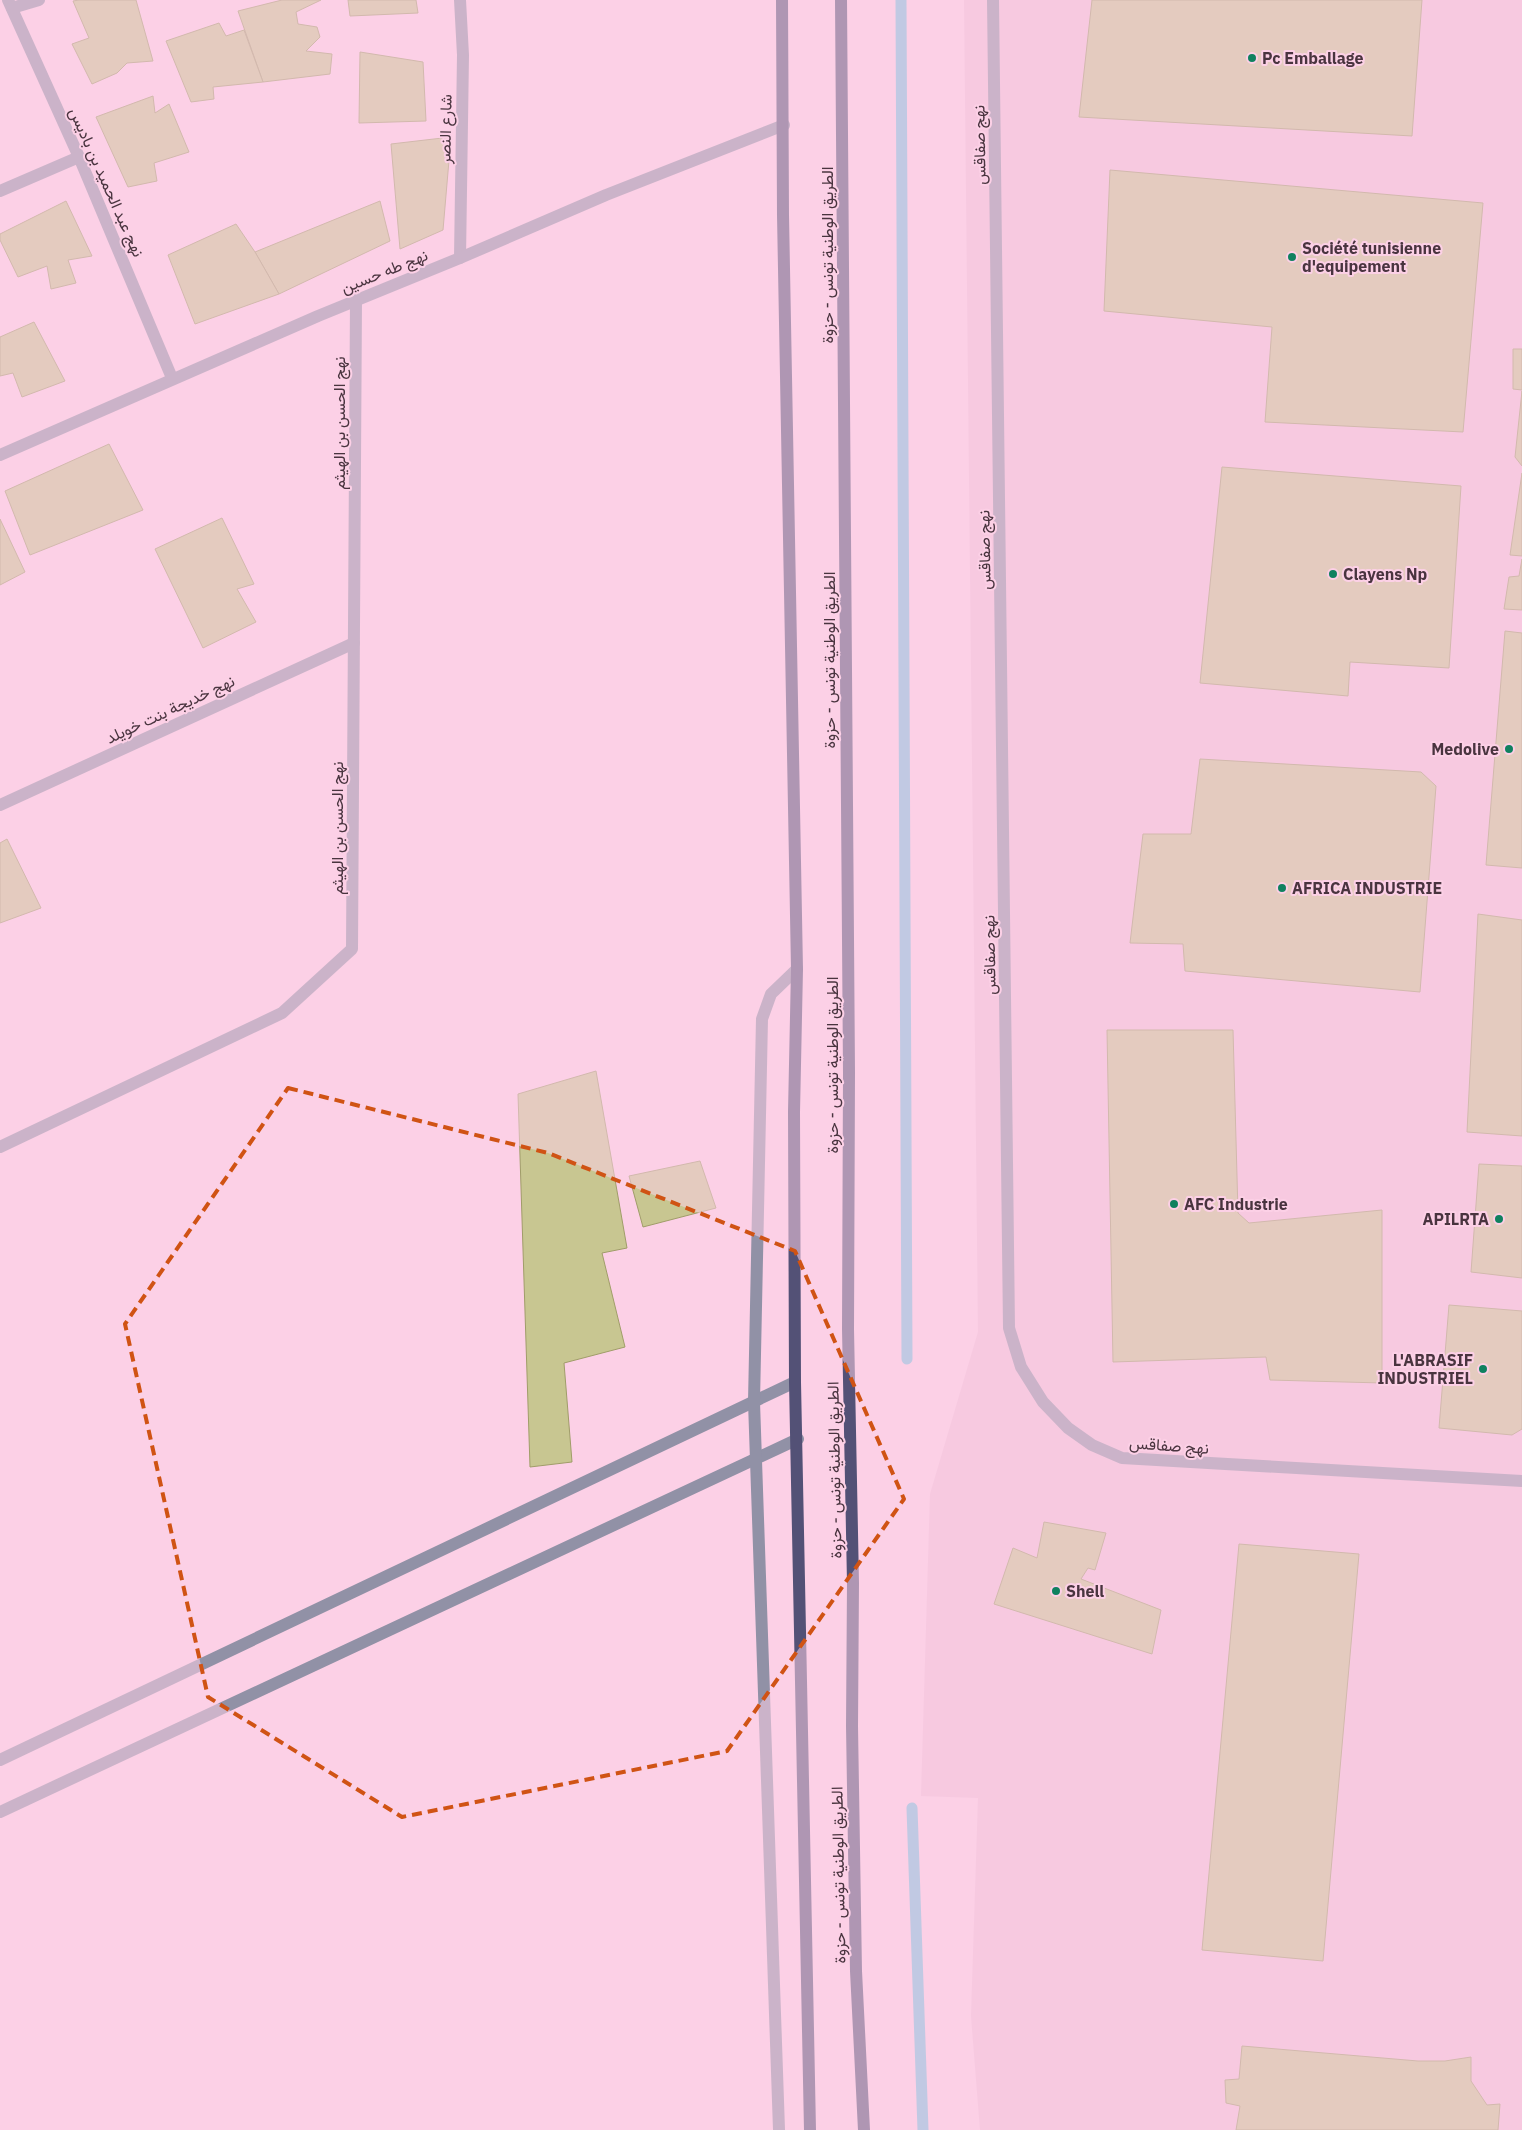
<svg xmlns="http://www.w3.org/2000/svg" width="1522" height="2130" font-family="'IBM Plex Sans',Vazirmatn,sans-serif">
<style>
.built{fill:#f1c1da}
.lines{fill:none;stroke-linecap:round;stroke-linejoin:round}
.stream{stroke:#7bc2df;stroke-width:11}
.building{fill:#c8c691;stroke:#a09d69}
.minor{stroke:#9191a6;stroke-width:12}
.major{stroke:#535176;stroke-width:12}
.marked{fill:none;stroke:#d05314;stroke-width:4;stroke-dasharray:10 6;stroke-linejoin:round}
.poi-dot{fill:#0f815f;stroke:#fcd0e6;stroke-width:2}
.labels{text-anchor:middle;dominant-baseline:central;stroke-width:4;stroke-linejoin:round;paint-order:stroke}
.poi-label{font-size:16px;font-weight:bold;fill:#49343f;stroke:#fcd0e6;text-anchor:start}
.street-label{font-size:16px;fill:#49343f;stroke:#fcd0e6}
</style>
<rect width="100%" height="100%" fill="#fcd0e6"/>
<path class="built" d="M964 0H1522V2130H980L971 2016 978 1798 921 1796 930 1494 978 1332Z"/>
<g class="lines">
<g class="stream">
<path d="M901 0 907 1359"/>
<path d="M912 1808 923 2130"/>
</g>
</g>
<g class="building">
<path d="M79 0H136L153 61 127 63 117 73 92 84 72 44 89 38 73 1Z"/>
<path d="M282 0H321L296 12 298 24 317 27 320 37 306 51 332 54 330 74 263 82 238 11Z"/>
<path d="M348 0H416L418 13 350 16Z"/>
<path d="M1092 0H1422L1412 136 1079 117Z"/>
<path d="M219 23 226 36 244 30 263 82 213 87 214 99 191 102 166 41Z"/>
<path d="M360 52 423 62 426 121 359 123Z"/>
<path d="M153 96 155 113 169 104 189 152 154 163 157 181 128 187 96 117Z"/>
<path d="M451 137 443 230 400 249 391 144Z"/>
<path d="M1110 170 1483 203 1463 432 1265 422 1272 327 1104 311Z"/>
<path d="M66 201 92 256 68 260 76 283 51 289 47 266 18 277 0 240V234Z"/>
<path d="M380 201 390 241 279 294 255 252Z"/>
<path d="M236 224 255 252 279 294 195 324 168 255Z"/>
<path d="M34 322 65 381 22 397 13 373 0 376V337Z"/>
<path d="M1513 349H1522V390L1513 389Z"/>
<path d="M1522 391V466L1515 457Z"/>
<path d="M109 444 143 510 30 555 5 491Z"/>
<path d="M1222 467 1461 486 1449 668 1350 662 1348 696 1200 683Z"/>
<path d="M1522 473V556L1510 555Z"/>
<path d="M222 518 254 584 237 589 256 622 203 648 155 549Z"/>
<path d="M0 519 25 572 0 585Z"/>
<path d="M1522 559V610L1504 609 1509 577 1519 576Z"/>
<path d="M1505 631 1522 633V868L1486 865Z"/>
<path d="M1200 759 1421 772 1436 786 1420 992 1185 971 1183 944 1130 943 1143 834H1191Z"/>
<path d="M7 839 41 908 0 923V843Z"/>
<path d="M1478 914 1522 920V1136L1467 1132Z"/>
<path d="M1107 1030H1233L1238 1213 1249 1223 1382 1210V1383L1270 1380 1266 1357 1113 1362Z"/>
<path d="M596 1071 627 1248 602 1253 625 1347 564 1363 572 1462 530 1467 518 1094Z"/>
<path d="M700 1161 716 1208 643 1227 629 1176Z"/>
<path d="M1479 1164 1522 1166V1278L1471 1272Z"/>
<path d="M1449 1305 1522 1311V1429L1512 1435 1439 1428Z"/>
<path d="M1044 1522 1106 1533 1095 1570 1088 1568 1081 1579 1161 1610 1152 1654 994 1604 1013 1548 1037 1558Z"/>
<path d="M1239 1544 1359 1554 1323 1961 1202 1950Z"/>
<path d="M1242 2046 1418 2061H1445L1471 2057V2081L1487 2105 1500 2104 1498 2130H1236L1240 2106 1226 2103 1225 2080 1239 2079Z"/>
</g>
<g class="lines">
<g class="minor">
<path d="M8 0 79 157 172 378"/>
<path d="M460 0 463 55 460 258"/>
<path d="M993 0 1009 1328 1021 1367 1043 1402 1068 1428 1092 1445 1122 1458 1522 1481"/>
<path d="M12 8 39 0"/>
<path d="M0 191 79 157"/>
<path d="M0 455 318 316 460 258 606 195 784 125"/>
<path d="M0 805 354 643"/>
<path d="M0 1147 282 1013 352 949 356 300"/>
<path d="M0 1760 795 1382"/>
<path d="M0 1812 798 1439"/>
<path d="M779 2130 754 1402 762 1019 771 994 797 969"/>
</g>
<g class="major">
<path d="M782 0 783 215 797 969 794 1112 795 1382 810 2130"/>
<path d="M841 0 849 1073 848 1329 853 1583 852 1726 856 1971 864 2130"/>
</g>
</g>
<path d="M0 0H1522V2130H0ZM288 1088 548 1153 795 1251 904 1499 727 1751 402 1817 208 1697 125 1324Z" fill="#fcd0e6" fill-opacity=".55" fill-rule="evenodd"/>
<path class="marked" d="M288 1088 548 1153 795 1251 904 1499 727 1751 402 1817 208 1697 125 1324Z"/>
<g class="poi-dot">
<circle cx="1252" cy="58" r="5"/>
<circle cx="1292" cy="257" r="5"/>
<circle cx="1333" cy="574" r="5"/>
<circle cx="1509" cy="749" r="5"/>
<circle cx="1282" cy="888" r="5"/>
<circle cx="1174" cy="1204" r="5"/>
<circle cx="1499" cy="1219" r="5"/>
<circle cx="1483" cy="1369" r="5"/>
<circle cx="1056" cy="1591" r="5"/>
</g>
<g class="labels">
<g class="poi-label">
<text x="1262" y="58">Pc Emballage</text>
<text x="1302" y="248">Société tunisienne<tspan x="1302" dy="18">d'equipement</tspan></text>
<text x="1343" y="574">Clayens Np</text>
<text x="1499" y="749" text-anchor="end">Medolive</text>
<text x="1292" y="888">AFRICA INDUSTRIE</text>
<text x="1184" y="1204">AFC Industrie</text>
<text x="1489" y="1219" text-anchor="end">APILRTA</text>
<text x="1473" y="1360" text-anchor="end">L'ABRASIF<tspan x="1473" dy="18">INDUSTRIEL</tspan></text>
<text x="1066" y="1591">Shell</text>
</g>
<g class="street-label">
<text transform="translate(445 129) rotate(-89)">شارع النصر</text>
<text transform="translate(979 145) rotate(-91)">نهج صفاقس</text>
<text transform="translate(107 182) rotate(66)">نهج عبد الحميد بن باديس</text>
<text transform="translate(827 255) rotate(-90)">الطريق الوطنية تونس - حزوة</text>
<text transform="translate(384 271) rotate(-22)">نهج طه حسين</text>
<text transform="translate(339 423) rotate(-90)">نهج الحسن بن الهيثم</text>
<text transform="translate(984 550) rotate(-91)">نهج صفاقس</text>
<text transform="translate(829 660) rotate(-90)">الطريق الوطنية تونس - حزوة</text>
<text transform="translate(170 709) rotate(-25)">نهج خديجة بنت خويلد</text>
<text transform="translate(337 828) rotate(-90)">نهج الحسن بن الهيثم</text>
<text transform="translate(989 955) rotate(-91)">نهج صفاقس</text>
<text transform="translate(832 1065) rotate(-90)">الطريق الوطنية تونس - حزوة</text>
<text transform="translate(1169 1445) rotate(4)">نهج صفاقس</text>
<text transform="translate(834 1470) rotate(-91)">الطريق الوطنية تونس - حزوة</text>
<text transform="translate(838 1875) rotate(-91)">الطريق الوطنية تونس - حزوة</text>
</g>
</g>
</svg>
